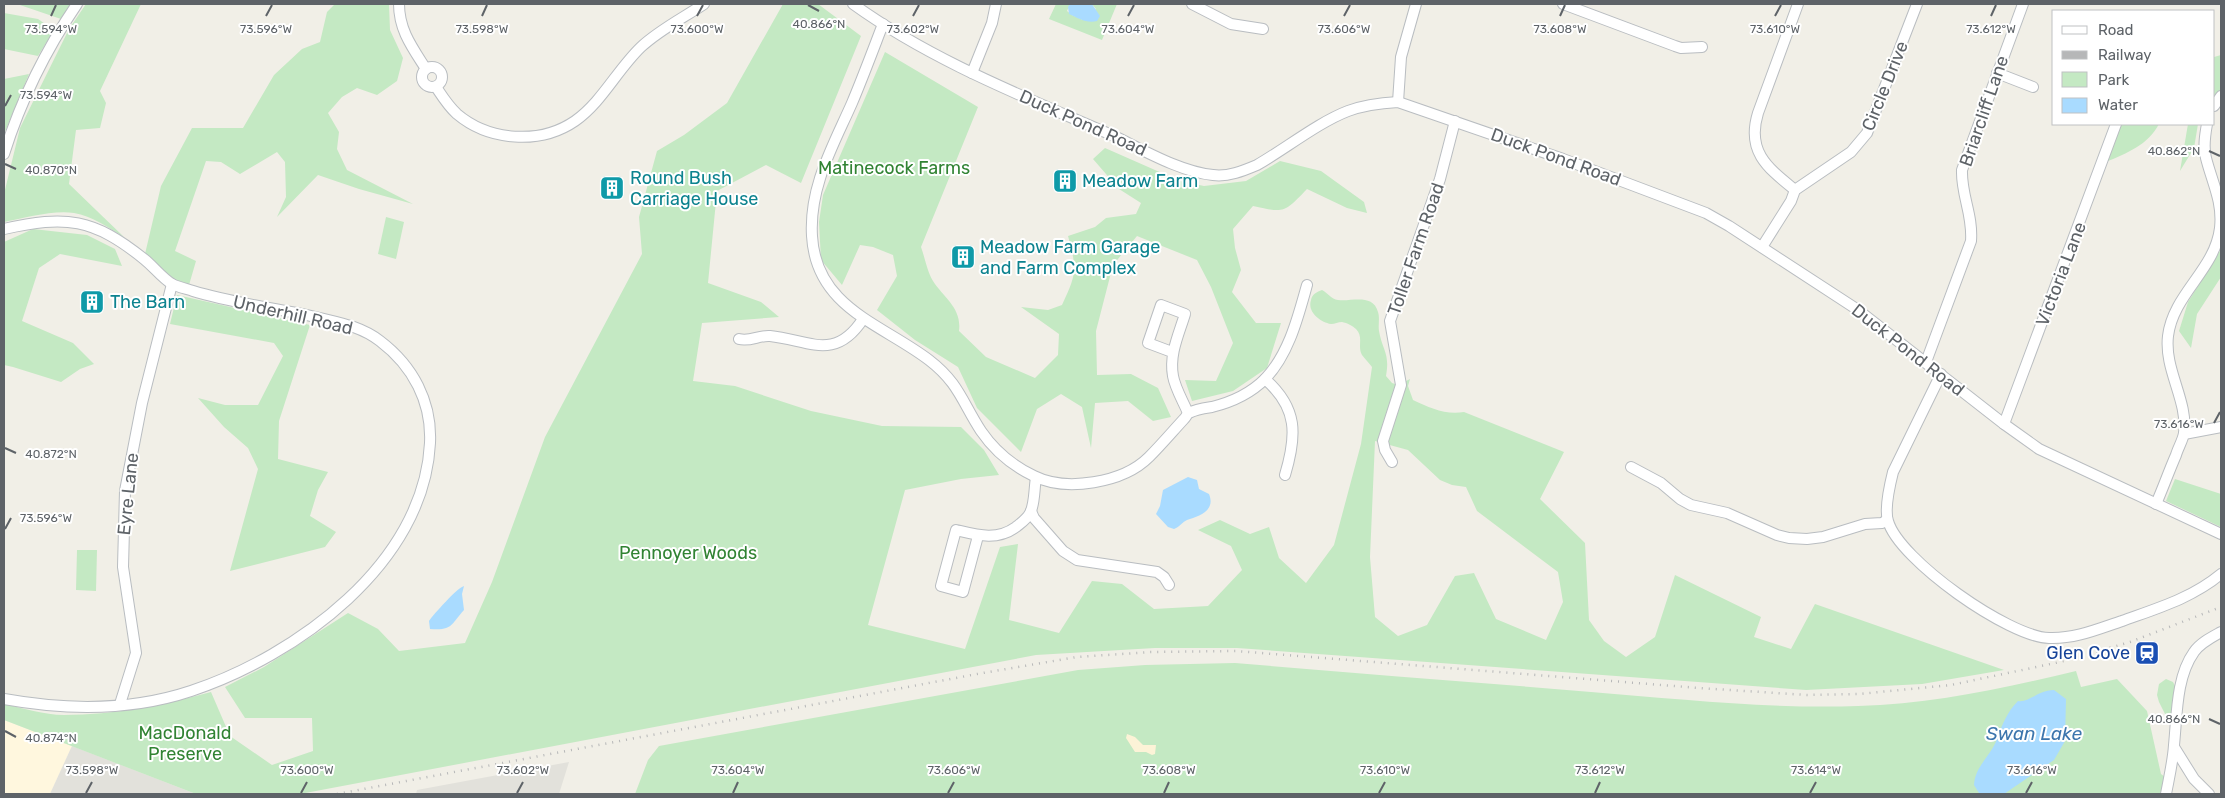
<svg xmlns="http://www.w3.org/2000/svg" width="2225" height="798" font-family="Rubik,sans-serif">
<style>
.commercial{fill:#fff7de}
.industrial{fill:#e2e1db}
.green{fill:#c4e9c3;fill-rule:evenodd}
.sand{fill:#fcf3d7}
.water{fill:#a9dbff}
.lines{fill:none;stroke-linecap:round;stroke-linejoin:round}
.minor-casing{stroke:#b9bdc1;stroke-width:12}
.minor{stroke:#fff;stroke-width:10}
.rail{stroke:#b6b7b8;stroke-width:2.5;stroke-dasharray:1 6;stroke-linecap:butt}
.ticks{fill:none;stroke:#5e6368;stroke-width:2}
.labels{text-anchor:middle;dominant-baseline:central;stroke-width:4;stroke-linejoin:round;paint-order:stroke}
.street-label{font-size:18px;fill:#5e6368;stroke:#fff}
.park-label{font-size:18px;fill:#318333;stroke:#fff}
.culture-label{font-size:18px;fill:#0d838f;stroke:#fff;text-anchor:start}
.transit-label{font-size:18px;fill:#164399;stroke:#fff;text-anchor:end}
.water-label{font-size:19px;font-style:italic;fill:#3d76ad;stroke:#fff}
.ticks-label{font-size:12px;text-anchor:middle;fill:#5e6368;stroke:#fff;stroke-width:4;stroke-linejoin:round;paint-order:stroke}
</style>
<rect width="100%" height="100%" fill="#f1efe7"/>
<path class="commercial" d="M4 720 72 746 50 794H4Z"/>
<g class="industrial">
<path d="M72 746 196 794H50Z"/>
<path d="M569 762 559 794H416L417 790Z"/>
</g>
<g class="green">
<path d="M17 4H71L61 19Z"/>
<path d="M86 4H141L100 91 106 103 100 128 76 130 69 184 124 237C109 228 92 216 74 213 52 210 26 218 4 222V194L20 128 69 29Z"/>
<path d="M335 4H389L390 30 403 58 397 81 377 95 357 88 342 97 328 113 339 132 337 149 347 170 413 204 359 189 318 175 277 217 286 197 285 162 277 152 240 174 221 162 206 161 175 251 196 261 189 285 174 280 145 254 161 186 192 128H243L274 75 302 49 320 42 327 12Z"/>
<path d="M783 4H818L861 36 801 183 766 165 717 191 708 283 761 302 779 317 702 323 693 381 735 386 811 411 882 426 961 427 984 450 999 475 961 479 905 490 868 625 965 649 1000 547 1018 544 1009 620 1059 633 1092 581 1122 584 1154 609 1208 606 1242 570 1231 546 1198 530 1220 520 1250 534 1269 527 1279 558 1306 583 1334 545 1361 444 1372 367C1369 363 1365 359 1362 355 1357 346 1364 337 1356 329 1353 326 1347 323 1342 322 1338 322 1335 324 1331 324 1320 322 1307 312 1311 300 1312 294 1317 292 1322 290 1328 293 1331 299 1338 300 1351 302 1373 293 1378 312 1380 318 1378 325 1379 331 1383 352 1390 353 1386 376L1392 383 1398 385 1410 379 1408 386 1413 400C1430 408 1445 415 1464 412L1564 452 1540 499 1585 543 1589 620 1604 641 1626 657 1655 637 1675 575 1761 617 1754 637 1791 649 1815 604 2004 670 1922 684 1806 690 1237 648H1155L1036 655 300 794H196L4 720V704C23 708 44 715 64 715 114 715 163 705 211 692L230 736 272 765 313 751 312 718H245L225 687 264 667 348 613 378 629 399 651 465 643 492 582 545 437 642 254 639 217 657 151 684 135 727 103ZM1375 441 1408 450 1440 480 1452 485 1466 487 1477 511 1558 572 1563 602 1546 640 1496 619 1474 573 1455 576 1427 625 1398 636 1375 617 1370 557Z"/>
<path d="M1056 4H1070L1067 11 1072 15 1083 20 1096 9 1092 4H1117L1102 40 1049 19Z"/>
<path d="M4 13 38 19 54 30 38 56 4 49Z"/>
<path d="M885 52 978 107 921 247C925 258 927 271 933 281 944 298 962 308 959 331L986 357 1035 378 1058 355 1059 334 1021 307 1048 310 1062 305C1077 273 1077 270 1068 236L1095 227 1106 218 1136 214 1141 203 1119 189 1093 159 1105 148 1180 181 1204 186 1246 181 1280 161 1321 171 1364 202 1367 213 1347 208 1307 189C1284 213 1285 213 1253 206L1233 229 1235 248 1241 270 1232 292 1256 323H1281L1267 368 1233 391 1192 401 1185 380 1216 381 1233 343 1211 287 1197 260 1137 236 1113 265 1096 331 1097 375 1131 374 1158 388 1171 417 1153 421 1128 401 1095 403 1091 448 1082 407 1061 394 1037 409 1021 452 977 408 958 367 915 340 877 310 897 276 893 255 873 247 860 245 842 285 821 260 819 222 823 195Z"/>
<path d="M2221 55V90L2214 98V57Z"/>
<path d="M29 74 4 134V79Z"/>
<path d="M2121 124H2159C2148 145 2127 153 2106 162Z"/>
<path d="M2188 124H2198L2194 148 2180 171Z"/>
<path d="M386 217 404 222 396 259 378 254Z"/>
<path d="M33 229 87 235 115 249 122 266 60 254 39 268 22 321 73 343 94 364 80 369 61 382 13 367 4 365V242Z"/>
<path d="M2221 249V277L2197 314 2191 348 2179 331 2188 302Z"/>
<path d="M177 295 310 325 279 421 278 459 328 472 318 490 310 516 336 532 325 547 230 571 258 469 248 448 224 427 198 398 225 405H258L283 356 274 343 170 324Z"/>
<path d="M2175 479 2221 494V527L2166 501Z"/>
<path d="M77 550H97L96 591 76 590Z"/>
<path d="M1235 663C1353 673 1472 682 1591 692 1679 699 1769 709 1858 706 1932 704 2004 688 2076 671L2081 687 2117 679 2147 711 2161 774 2165 777 2160 794H635L648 760 659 746 1078 670 1145 665Z"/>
<path d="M2166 679 2173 682 2175 686 2170 724 2159 702 2157 695 2159 684Z"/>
</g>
<path class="sand" d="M1127 734 1135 737 1143 745H1156L1155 754 1152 755 1146 752H1135L1126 738Z"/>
<g class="water">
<path d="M1070 4H1092L1100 16 1097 21C1087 24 1078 18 1069 14L1068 7Z"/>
<path d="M1188 477 1197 480 1199 489 1209 494C1216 511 1199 516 1187 520 1182 522 1180 527 1174 529L1168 527 1156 514 1160 506 1163 490Z"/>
<path d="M464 586 462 594 464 610C451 624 453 631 430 629L429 621C434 614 457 588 464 586Z"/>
<path d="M2054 690 2066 699 2065 741 2054 760 2004 794 1979 793 1974 785C1975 766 1991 756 1997 739 2002 725 2007 712 2018 701 2029 703 2038 690 2054 690Z"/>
</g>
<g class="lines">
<defs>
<g id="minor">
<path d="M399 4C399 30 412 47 426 69"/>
<path d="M853 4C932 61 1025 97 1114 136 1143 150 1181 172 1213 175 1228 177 1243 171 1257 165 1285 149 1319 122 1348 111 1364 105 1381 103 1398 102L1563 159 1706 213 1729 226 1858 310 2004 424 2039 449 2221 534"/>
<path d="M1192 4 1231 24 1263 29"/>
<path d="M1563 4 1675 46 1681 48 1702 47"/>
<path d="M883 24C873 50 863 77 852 103 833 146 809 187 812 236 816 308 882 324 929 360 959 383 962 402 981 431 994 450 1013 466 1034 476 1066 492 1123 483 1149 457 1161 445 1172 432 1184 419 1186 417 1187 414 1189 413 1196 409 1205 408 1212 407 1232 402 1251 393 1265 379 1289 354 1298 317 1307 285"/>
<circle cx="432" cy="77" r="10"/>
<path d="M972 73 992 23 996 4"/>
<path d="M1997 73 2033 87"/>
<path d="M436 87C442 96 448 106 457 114 489 141 540 145 575 121 602 102 617 70 641 47 659 30 683 18 704 4"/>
<path d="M1398 102 1401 57 1416 4"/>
<path d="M2214 106 2221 96"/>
<path d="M4 154C21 100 45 51 77 4"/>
<path d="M1795 190C1768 168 1746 152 1758 113L1798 4"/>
<path d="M4 229C66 215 93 218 144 259 153 266 162 278 172 284 178 287 187 289 193 291 235 304 278 308 320 318 341 323 362 327 380 341 413 366 432 402 430 443 424 564 296 656 191 691 131 711 65 710 4 699"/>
<path d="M1762 247 1791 201 1795 190 1851 152 1867 133 1917 4"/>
<path d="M739 339C750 342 759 335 770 336 809 340 835 362 863 319"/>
<path d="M1172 352 1148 343 1161 305 1185 314C1179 334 1169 354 1173 376 1175 388 1183 401 1188 413"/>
<path d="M1926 362 1971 241C1973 214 1961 195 1962 170L2023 4"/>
<path d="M1941 374 1893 472C1890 484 1884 508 1888 521 1899 560 2009 637 2049 638 2075 639 2098 629 2122 621 2158 608 2192 598 2221 574"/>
<path d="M1265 379C1298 408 1297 435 1285 475"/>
<path d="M2004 424 2116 124"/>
<path d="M2184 434 2221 427"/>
<path d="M1392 462 1385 450 1383 441 1401 385 1390 321 1440 179 1455 121"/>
<path d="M1631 467 1661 483 1680 499 1691 505 1727 513 1777 535 1789 538 1807 539 1823 537 1865 524 1882 523 1887 520"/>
<path d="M2156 504C2163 488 2169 471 2176 455 2178 448 2183 440 2184 433 2188 400 2164 370 2168 336 2173 294 2215 270 2220 228 2223 202 2212 182 2206 158 2203 147 2205 135 2207 124"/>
<path d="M1031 511 1034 518 1063 551 1077 560 1157 572 1164 577 1169 585"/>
<path d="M978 536 963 592 941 586 956 530C977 535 997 541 1016 527 1021 523 1027 519 1030 513 1035 504 1034 488 1036 478"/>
<path d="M120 704 136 653 123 567 125 491 142 403 172 284"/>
<path d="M2174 747 2194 779 2209 794"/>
<path d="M2166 794C2169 778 2173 761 2174 745 2177 716 2176 677 2194 652 2200 643 2212 637 2221 632"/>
</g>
</defs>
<use href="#minor" class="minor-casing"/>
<use href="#minor" class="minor"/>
<path class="rail" d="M337 794 977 674 1077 657 1151 652 1236 651 1699 688 1807 695 1859 694 1951 685 2060 662 2130 642 2221 607"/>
</g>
<path class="ticks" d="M808 5 819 11M51 16 56 5M266 16 272 5M482 16 487 5M697 16 703 5M913 16 919 5M1128 16 1134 5M1344 16 1350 5M1560 16 1565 5M1775 16 1781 5M1991 16 1996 5M5 106 11 95M2209 151 2220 156M5 164 16 169M2214 423 2220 412M5 448 16 453M5 529 11 518M2209 719 2220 724M5 731 16 737M86 793 92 782M301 793 307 782M517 793 523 782M733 793 738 782M948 793 954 782M1164 793 1169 782M1379 793 1385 782M1595 793 1600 782M1810 793 1816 782M2026 793 2032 782"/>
<defs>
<symbol id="building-square" viewBox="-11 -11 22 22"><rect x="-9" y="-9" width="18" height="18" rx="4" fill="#0f9aa8" stroke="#fff"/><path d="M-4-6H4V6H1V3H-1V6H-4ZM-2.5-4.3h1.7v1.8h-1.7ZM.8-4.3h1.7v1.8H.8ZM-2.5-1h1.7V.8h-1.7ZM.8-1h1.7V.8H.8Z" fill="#fff"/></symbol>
<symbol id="station-square" viewBox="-11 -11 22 22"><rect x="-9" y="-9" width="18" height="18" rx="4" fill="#1a4fb4" stroke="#fff"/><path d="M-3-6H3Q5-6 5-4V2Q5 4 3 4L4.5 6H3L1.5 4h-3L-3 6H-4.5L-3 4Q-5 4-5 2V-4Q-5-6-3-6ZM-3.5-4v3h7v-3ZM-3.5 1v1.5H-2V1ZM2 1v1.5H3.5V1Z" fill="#fff"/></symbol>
</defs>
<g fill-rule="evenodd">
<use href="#building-square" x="1051" y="167" width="28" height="28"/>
<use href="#building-square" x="598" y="174" width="28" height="28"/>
<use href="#building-square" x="949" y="243" width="28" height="28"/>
<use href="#building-square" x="78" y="288" width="28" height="28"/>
<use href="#station-square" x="2133" y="639" width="28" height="28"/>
</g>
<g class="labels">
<g class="street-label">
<text transform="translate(1885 86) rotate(-68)">Circle Drive</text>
<text transform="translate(1984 111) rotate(-71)">Briarcliff Lane</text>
<text transform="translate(1083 123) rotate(24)">Duck Pond Road</text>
<text transform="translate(1556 157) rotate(20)">Duck Pond Road</text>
<text transform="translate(1416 249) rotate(-71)">Toller Farm Road</text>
<text transform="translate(2061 274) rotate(-69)">Victoria Lane</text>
<text transform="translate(293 315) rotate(13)">Underhill Road</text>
<text transform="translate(1908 350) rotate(38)">Duck Pond Road</text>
<text transform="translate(128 494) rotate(-84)">Eyre Lane</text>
</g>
<g class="park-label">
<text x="894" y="168">Matinecock Farms</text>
<text x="688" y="553">Pennoyer Woods</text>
<text x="185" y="733">MacDonald<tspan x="185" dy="21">Preserve</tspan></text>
</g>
<g class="culture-label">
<text x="630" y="178">Round Bush<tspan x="630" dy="21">Carriage House</tspan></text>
<text x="1082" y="181">Meadow Farm</text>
<text x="980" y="247">Meadow Farm Garage<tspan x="980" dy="21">and Farm Complex</tspan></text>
<text x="110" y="302">The Barn</text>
</g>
<g class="transit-label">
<text x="2130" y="653">Glen Cove</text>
</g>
<g class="water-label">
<text x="2034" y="733">Swan Lake</text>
</g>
</g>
<g class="ticks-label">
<text x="819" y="28">40.866°N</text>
<text x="51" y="33">73.594°W</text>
<text x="266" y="33">73.596°W</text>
<text x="482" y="33">73.598°W</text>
<text x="697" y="33">73.600°W</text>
<text x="913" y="33">73.602°W</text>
<text x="1128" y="33">73.604°W</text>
<text x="1344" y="33">73.606°W</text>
<text x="1560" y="33">73.608°W</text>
<text x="1775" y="33">73.610°W</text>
<text x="1991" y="33">73.612°W</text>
<text x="46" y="99">73.594°W</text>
<text x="2174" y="155">40.862°N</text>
<text x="51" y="174">40.870°N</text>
<text x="2179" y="428">73.616°W</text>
<text x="51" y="458">40.872°N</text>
<text x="46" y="522">73.596°W</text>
<text x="2174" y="723">40.866°N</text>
<text x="51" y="742">40.874°N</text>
<text x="92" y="774">73.598°W</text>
<text x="307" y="774">73.600°W</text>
<text x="523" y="774">73.602°W</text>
<text x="738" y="774">73.604°W</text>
<text x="954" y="774">73.606°W</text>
<text x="1169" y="774">73.608°W</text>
<text x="1385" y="774">73.610°W</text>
<text x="1600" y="774">73.612°W</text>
<text x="1816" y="774">73.614°W</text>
<text x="2032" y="774">73.616°W</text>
</g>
<rect width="2225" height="798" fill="none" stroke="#5e6368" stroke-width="10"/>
<rect x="2052" y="10" width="162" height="115" fill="#ffffff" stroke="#bfc1c3"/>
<rect x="2062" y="26" width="25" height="8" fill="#ffffff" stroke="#bfc1c3"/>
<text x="2098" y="35" font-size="15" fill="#5e6368">Road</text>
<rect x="2062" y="51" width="25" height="8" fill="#b6b7b8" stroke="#bfc1c3"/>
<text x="2098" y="60" font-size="15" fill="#5e6368">Railway</text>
<rect x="2062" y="72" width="25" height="15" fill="#c4e9c3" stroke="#bfc1c3"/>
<text x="2098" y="85" font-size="15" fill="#5e6368">Park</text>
<rect x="2062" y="98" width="25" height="15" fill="#a9dbff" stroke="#bfc1c3"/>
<text x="2098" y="110" font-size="15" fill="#5e6368">Water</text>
</svg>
